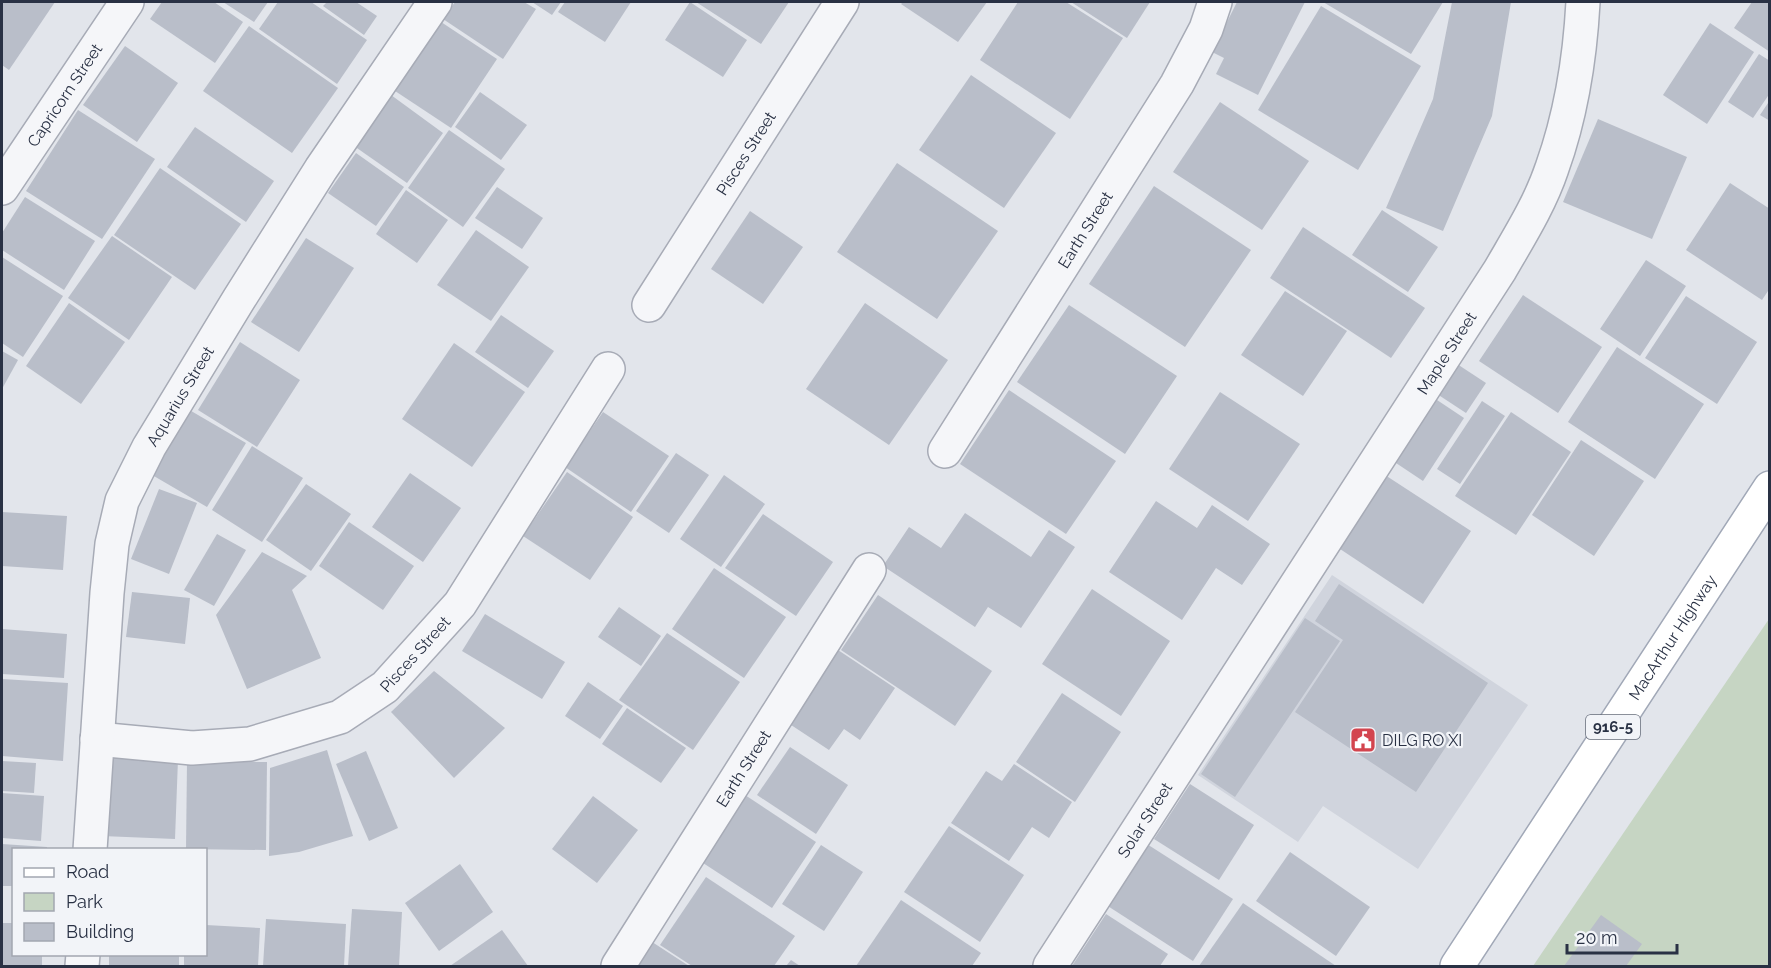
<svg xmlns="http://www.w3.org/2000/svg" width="1771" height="968" font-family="Raleway,sans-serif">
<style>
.built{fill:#d0d4dd}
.green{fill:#c6d5c3}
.building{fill:#b9bec9}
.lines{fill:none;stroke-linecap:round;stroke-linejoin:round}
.minor-casing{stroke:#a7abb6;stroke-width:36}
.primary-casing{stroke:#a1a8b7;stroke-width:36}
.minor{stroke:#f5f6f9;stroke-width:33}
.primary{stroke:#fff;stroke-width:33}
.labels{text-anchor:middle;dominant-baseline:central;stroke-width:4.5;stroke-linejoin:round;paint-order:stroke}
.shield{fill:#f2f4f8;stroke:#656c7a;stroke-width:1.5}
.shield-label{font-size:15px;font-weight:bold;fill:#293144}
.street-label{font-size:16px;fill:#293144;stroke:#f2f4f8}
.poi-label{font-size:16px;fill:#293144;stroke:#f2f4f8;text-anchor:start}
</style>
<rect width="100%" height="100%" fill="#e2e5eb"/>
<path class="built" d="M1332 575 1528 705 1418 869 1323 806 1298 842 1198 775Z"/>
<path class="green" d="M1769 619V966H1533Z"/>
<g class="building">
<path d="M2 2H55L9 70 2 65Z"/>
<path d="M162 2H214L243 22 215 63 150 19Z"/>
<path d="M223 2H268L254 22Z"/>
<path d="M278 2H311L367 40 337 84 259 29Z"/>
<path d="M327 2H356L377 16 364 35 323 6Z"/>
<path d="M455 2H524L536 9 503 59 443 19Z"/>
<path d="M532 2H561L552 15Z"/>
<path d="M565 2H631L605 42 558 12Z"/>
<path d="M690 2 747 40 723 77 665 40Z"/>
<path d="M696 2H789L761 44Z"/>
<path d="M903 2H987L958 42 901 4Z"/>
<path d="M1018 2H1066L1123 38 1070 119 980 60Z"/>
<path d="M1071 2H1150L1127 38Z"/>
<path d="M1237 2H1305L1258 95 1216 74 1224 58 1212 52Z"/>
<path d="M1323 2H1443L1411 54Z"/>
<path d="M1452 2H1511L1492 116 1443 231 1386 208 1433 99Z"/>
<path d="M1752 2H1770V52L1734 28Z"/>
<path d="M1321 6 1421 66 1358 170 1258 110Z"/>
<path d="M432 16 497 59 451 128 386 85Z"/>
<path d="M1710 23 1754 52 1707 124 1663 95Z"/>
<path d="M249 26 338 88 292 153 203 91Z"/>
<path d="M125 46 178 83 137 142 83 105Z"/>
<path d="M1759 54 1770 61V93L1753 118 1728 102Z"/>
<path d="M971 75 1056 133 1004 208 919 150Z"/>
<path d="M480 92 527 125 501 160 455 127Z"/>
<path d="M391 95 443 133 407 183 354 146Z"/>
<path d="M1770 100V121L1760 115Z"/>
<path d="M1220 102 1309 161 1262 230 1173 172Z"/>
<path d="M78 110 155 159 102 239 26 191Z"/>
<path d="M1598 119 1687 157 1652 239 1563 202Z"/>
<path d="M195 127 274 181 246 222 167 167Z"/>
<path d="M449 130 505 169 463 227 408 188Z"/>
<path d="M356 153 404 187 376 226 328 193Z"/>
<path d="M897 163 998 231 937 319 837 252Z"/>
<path d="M160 168 241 224 195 290 114 235Z"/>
<path d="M1730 183 1770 209V288L1762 300 1686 250Z"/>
<path d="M1154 186 1251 250 1185 347 1089 284Z"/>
<path d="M497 187 543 218 522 249 475 218Z"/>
<path d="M406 190 448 220 417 263 376 234Z"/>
<path d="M25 197 95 241 64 290 2 250V233Z"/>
<path d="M1382 210 1438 247 1408 292 1352 255Z"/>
<path d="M750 211 803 247 763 304 711 269Z"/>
<path d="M1303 227 1425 308 1391 358 1270 278Z"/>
<path d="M476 230 529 267 491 321 437 285Z"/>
<path d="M112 236 172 277 129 340 68 298Z"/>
<path d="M306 238 354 268 299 352 251 322Z"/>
<path d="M2 257 63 296 23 357 2 343Z"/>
<path d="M1646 260 1686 286 1640 356 1600 329Z"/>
<path d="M1285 291 1347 331 1303 396 1241 355Z"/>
<path d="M1523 295 1602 347 1558 413 1479 361Z"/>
<path d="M1686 296 1757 342 1717 404 1645 358Z"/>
<path d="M69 303 125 342 81 404 26 366Z"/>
<path d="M865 303 948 360 889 445 806 389Z"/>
<path d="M1069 305 1177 376 1125 454 1017 382Z"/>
<path d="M501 315 554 351 528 388 475 352Z"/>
<path d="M240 342 300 380 257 447 198 410Z"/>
<path d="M454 343 525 392 472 467 402 419Z"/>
<path d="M1617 347 1704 404 1655 479 1568 422Z"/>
<path d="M2 351 18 360 2 389Z"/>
<path d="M1454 362 1486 383 1466 413 1434 392Z"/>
<path d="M1009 390 1116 461 1066 534 960 464Z"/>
<path d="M1220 392 1300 444 1248 521 1169 469Z"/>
<path d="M1431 396 1464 418 1423 481 1390 459Z"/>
<path d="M1482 401 1505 416 1460 484 1437 469Z"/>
<path d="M186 408 246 443 207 507 147 472Z"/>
<path d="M603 412 669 456 631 512 565 467Z"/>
<path d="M1511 412 1571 452 1516 535 1455 496Z"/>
<path d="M1581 440 1644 481 1594 556 1532 515Z"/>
<path d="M252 446 303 478 262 542 212 510Z"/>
<path d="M676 453 709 475 669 533 636 511Z"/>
<path d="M567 472 633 517 590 580 523 536Z"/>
<path d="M410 473 461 508 423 562 372 527Z"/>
<path d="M724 475 765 504 721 567 680 539Z"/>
<path d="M1385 475 1471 531 1423 604 1337 547Z"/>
<path d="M306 484 351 514 311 571 266 540Z"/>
<path d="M159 489 197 503 169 574 131 559Z"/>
<path d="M1156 501 1197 528 1212 505 1270 544 1242 585 1216 568 1182 620 1109 572Z"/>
<path d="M2 512 67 516 63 570 2 566Z"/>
<path d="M965 513 1031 557 1049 530 1075 547 1021 628 988 607 975 627 883 566 909 527 941 548Z"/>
<path d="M763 514 833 562 796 616 725 568Z"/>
<path d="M349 522 414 566 383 610 319 566Z"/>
<path d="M217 534 246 550 214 606 184 590Z"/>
<path d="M262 552 307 576 292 590 321 658 247 689 216 615Z"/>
<path d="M714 568 786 617 744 678 672 629Z"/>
<path d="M1339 584 1488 683 1416 792 1295 712 1343 640 1315 621Z"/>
<path d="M1092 589 1170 641 1121 716 1042 664Z"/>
<path d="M132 592 190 598 185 644 126 637Z"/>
<path d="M878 595 992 671 955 726 841 650Z"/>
<path d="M619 607 661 636 641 666 598 637Z"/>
<path d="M485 614 565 662 542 699 462 651Z"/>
<path d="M1305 618 1340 641 1235 797 1201 774Z"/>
<path d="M2 629 67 634 64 678 2 674Z"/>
<path d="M667 633 740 682 693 750 619 700Z"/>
<path d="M832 646 895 688 860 740 844 729 829 750 782 719Z"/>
<path d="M434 671 505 728 454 778 391 712Z"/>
<path d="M2 679 68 683 63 761 2 756Z"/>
<path d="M588 682 623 706 600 739 565 716Z"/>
<path d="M1062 693 1121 732 1075 802 1016 762Z"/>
<path d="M627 708 686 748 661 783 602 744Z"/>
<path d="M790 747 848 785 816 834 757 795Z"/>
<path d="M327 750 353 836 299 852 269 856 270 768Z"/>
<path d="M366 751 398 828 369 841 336 764Z"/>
<path d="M105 756 178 759 175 839 102 836Z"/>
<path d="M2 761 36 763 34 793 2 791Z"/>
<path d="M187 762H267L266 850 186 849Z"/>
<path d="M1014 764 1072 802 1049 838 1032 827 1009 861 951 823 986 771 1002 781Z"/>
<path d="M1190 784 1254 825 1219 880 1154 839Z"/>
<path d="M2 793 44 796 41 841 2 838Z"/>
<path d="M745 795 816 842 772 908 700 861Z"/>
<path d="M593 796 638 830 597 883 552 849Z"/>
<path d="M949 826 1024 875 980 942 904 892Z"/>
<path d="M1139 839 1233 899 1193 961 1100 901Z"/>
<path d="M2 844 47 847V850H14V886H2Z"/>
<path d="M821 845 863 872 824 931 782 904Z"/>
<path d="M1290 852 1370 907 1336 956 1256 901Z"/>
<path d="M460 864 493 912 439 951 405 903Z"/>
<path d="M706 877 795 936 774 966H692L660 945Z"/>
<path d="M901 900 981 953 972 966H856Z"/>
<path d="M1243 903 1336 966H1199Z"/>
<path d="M352 909 402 912 399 966H348Z"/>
<path d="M1106 914 1168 954 1160 966H1072Z"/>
<path d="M1601 915 1642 944 1626 966H1564Z"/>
<path d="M266 919 346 924 344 966H263Z"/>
<path d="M2 923H14V954H42V966H2Z"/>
<path d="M206 925 260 928 258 966H184V954H206Z"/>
<path d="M502 930 528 966H450Z"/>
<path d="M646 938 689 966H626Z"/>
<rect x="109" y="954" width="70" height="12"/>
<path d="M791 960 800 966H786Z"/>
</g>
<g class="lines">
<defs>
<g id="minor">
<path id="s1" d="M2 188 127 2"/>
<path id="s2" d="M649 305 842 2"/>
<path id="s3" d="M945 451 1177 84 1206 29 1215 2"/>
<path id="s4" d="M97 739 192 748 250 744 340 717 385 687 460 604 608 369"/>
<path id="s5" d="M90 850 107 593 112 544 122 501 149 447 239 299 321 169 435 2"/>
<path d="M82 966 83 954"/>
<path id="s6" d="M618 966 869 570"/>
<path id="s7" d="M1050 966 1500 270C1519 237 1540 204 1552 168 1571 115 1580 58 1583 2"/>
</g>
<g id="primary">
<path id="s8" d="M1457 966 1770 488"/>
</g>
</defs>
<use href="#minor" class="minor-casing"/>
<use href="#primary" class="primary-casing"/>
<use href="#minor" class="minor"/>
<use href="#primary" class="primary"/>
</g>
<defs>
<symbol id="civic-square" viewBox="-11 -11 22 22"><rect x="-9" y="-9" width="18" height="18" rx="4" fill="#d3444e" stroke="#f2f4f8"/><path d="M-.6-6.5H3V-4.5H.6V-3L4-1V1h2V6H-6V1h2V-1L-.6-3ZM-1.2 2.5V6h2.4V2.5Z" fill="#fff"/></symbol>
</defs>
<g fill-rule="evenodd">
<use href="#civic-square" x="1348" y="725" width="30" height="30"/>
</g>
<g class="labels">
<rect class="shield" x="1586" y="715" width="54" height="24" rx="4.5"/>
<g class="shield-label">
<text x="1613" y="727">916-5</text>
</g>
<g class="street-label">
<text stroke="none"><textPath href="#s1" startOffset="112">Capricorn Street</textPath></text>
<text stroke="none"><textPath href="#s2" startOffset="180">Pisces Street</textPath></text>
<text stroke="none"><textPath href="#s3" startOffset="262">Earth Street</textPath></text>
<text stroke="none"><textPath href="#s7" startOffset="730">Maple Street</textPath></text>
<text stroke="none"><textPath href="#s5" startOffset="471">Aquarius Street</textPath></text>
<text stroke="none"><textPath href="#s8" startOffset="393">MacArthur Highway</textPath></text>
<text stroke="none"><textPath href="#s4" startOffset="346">Pisces Street</textPath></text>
<text stroke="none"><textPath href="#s6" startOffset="234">Earth Street</textPath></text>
<text stroke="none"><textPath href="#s7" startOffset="174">Solar Street</textPath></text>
</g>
<g class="poi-label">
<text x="1382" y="740">DILG RO XI</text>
</g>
</g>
<rect width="1771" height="968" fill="none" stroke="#293144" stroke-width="6"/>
<rect x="12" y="848" width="195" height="108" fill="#f2f4f8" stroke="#a2a6b0" stroke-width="1.5"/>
<rect x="24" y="868" width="30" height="9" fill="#ffffff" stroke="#a2a6b0" stroke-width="1.5"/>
<text x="66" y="878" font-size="18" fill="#293144">Road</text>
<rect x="24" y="893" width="30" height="18" fill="#c6d5c3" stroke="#a2a6b0" stroke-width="1.5"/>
<text x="66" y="908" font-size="18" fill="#293144">Park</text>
<rect x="24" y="923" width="30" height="18" fill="#b9bec9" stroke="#a2a6b0" stroke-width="1.5"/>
<text x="66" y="938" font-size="18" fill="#293144">Building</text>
<path d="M1567 944v9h110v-9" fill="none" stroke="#293144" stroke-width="3"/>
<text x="1576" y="944" font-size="18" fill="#293144" stroke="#f2f4f8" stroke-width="4.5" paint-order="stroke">20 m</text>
</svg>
